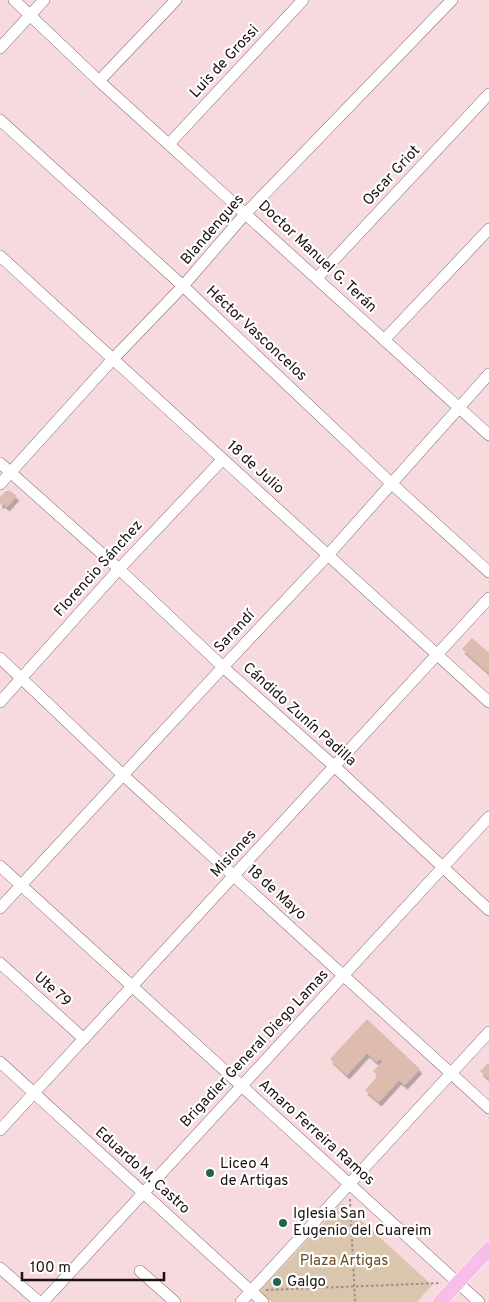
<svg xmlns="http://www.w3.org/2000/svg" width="489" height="1302" font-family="Overpass,sans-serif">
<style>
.green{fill:#d9c6ad}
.building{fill:#debbaf;filter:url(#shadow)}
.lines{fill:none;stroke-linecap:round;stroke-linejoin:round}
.minor-casing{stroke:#866c70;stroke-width:12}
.major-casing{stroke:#fff;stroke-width:15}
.path{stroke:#a08b8d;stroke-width:2;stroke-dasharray:2.5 2.5;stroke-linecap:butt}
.minor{stroke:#fff;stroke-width:11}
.major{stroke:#f6bee9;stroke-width:14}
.poi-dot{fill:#226352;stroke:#fff;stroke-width:2}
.labels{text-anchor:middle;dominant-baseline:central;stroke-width:4.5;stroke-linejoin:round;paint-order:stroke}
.street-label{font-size:15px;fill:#1c1213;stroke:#fff}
.poi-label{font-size:15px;fill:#1c1213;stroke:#fff;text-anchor:start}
.park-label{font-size:15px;fill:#6a4b1e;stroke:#fff}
</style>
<defs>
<filter id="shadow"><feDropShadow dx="2.5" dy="4.5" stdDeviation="0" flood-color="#0004"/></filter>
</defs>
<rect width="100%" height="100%" fill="#f7dade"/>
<path class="green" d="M342 1203 432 1285 417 1302H272L260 1291Z"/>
<g class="building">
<path d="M6 491H10L17 496 7 507 2 503 0 505V497Z"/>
<path d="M472 638 489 653V673L462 649Z"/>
<path d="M367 1019 420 1069 405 1085 399 1080 379 1102 365 1090 378 1076 373 1071 383 1061 380 1059 377 1062 367 1053 347 1075 330 1059Z"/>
<path d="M488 1063 489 1064V1079L480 1071Z"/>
</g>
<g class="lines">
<defs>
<g id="minor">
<path d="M14 0 99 81 489 435"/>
<path d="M0 48 44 0"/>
<path d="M99 81 176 0"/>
<path d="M0 120 183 286 392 484 489 572"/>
<path d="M169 144 303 0"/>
<path d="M0 256 489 702"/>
<path d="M317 278 489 94"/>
<path d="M384 340 489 229"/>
<path d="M0 463 119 569 223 667 334 766 489 910"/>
<path d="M0 484 113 359 183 286 246 213 452 0"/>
<path d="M0 658 123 775 489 1108"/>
<path d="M0 702 119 569 223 459"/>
<path d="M0 866 479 1302"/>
<path d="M0 908 223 667 328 555 489 374"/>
<path d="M0 963 84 1039"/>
<path d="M0 1062 263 1302"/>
<path d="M0 1130 489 598"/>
<path d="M0 1268 39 1302"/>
<path d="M140 1271 175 1302"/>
<path d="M43 1302 489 817"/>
<path d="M241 1302 489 1032"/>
</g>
<path id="major" d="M440 1302 489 1249"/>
</defs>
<use href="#minor" class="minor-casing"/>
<use href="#major" class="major-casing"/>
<g class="path">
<path d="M350 1199 355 1302"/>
<path d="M266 1290 441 1283"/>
</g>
<use href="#minor" class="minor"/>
<use href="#major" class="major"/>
</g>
<g class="poi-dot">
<circle cx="210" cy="1173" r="5"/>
<circle cx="283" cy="1223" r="5"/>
<circle cx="277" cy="1282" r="5"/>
</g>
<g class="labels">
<g class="street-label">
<text transform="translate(225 62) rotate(-47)">Luis de Grossi</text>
<text transform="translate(392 176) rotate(-47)">Oscar Griot</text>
<text transform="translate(213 230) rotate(-49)">Blandengues</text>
<text transform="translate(317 257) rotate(43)">Doctor Manuel G. Terán</text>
<text transform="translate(256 334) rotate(43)">Héctor Vasconcelos</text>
<text transform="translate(255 468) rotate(42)">18 de Julio</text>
<text transform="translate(99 569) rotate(-48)">Florencio Sánchez</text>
<text transform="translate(235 632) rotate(-47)">Sarandí</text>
<text transform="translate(299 715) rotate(42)">Cándido Zunín Padilla</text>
<text transform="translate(234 854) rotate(-47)">Misiones</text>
<text transform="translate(276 893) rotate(42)">18 de Mayo</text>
<text transform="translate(52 990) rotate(42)">Ute 79</text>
<text transform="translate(255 1049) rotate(-47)">Brigadier General Diego Lamas</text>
<text transform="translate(316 1133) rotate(42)">Amaro Ferreira Ramos</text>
<text transform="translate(142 1171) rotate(42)">Eduardo M. Castro</text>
</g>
<g class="poi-label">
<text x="220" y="1164">Liceo 4<tspan x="220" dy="17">de Artigas</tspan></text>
<text x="293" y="1214">Iglesia San<tspan x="293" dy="17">Eugenio del Cuareim</tspan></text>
<text x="287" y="1282">Galgo</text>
</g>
<g class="park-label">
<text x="344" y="1261">Plaza Artigas</text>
</g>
</g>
<path d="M22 1272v8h142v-8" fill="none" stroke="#1c1213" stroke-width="2.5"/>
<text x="30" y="1272" font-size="15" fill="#1c1213" stroke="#ffffff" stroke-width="4" paint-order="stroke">100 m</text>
</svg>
